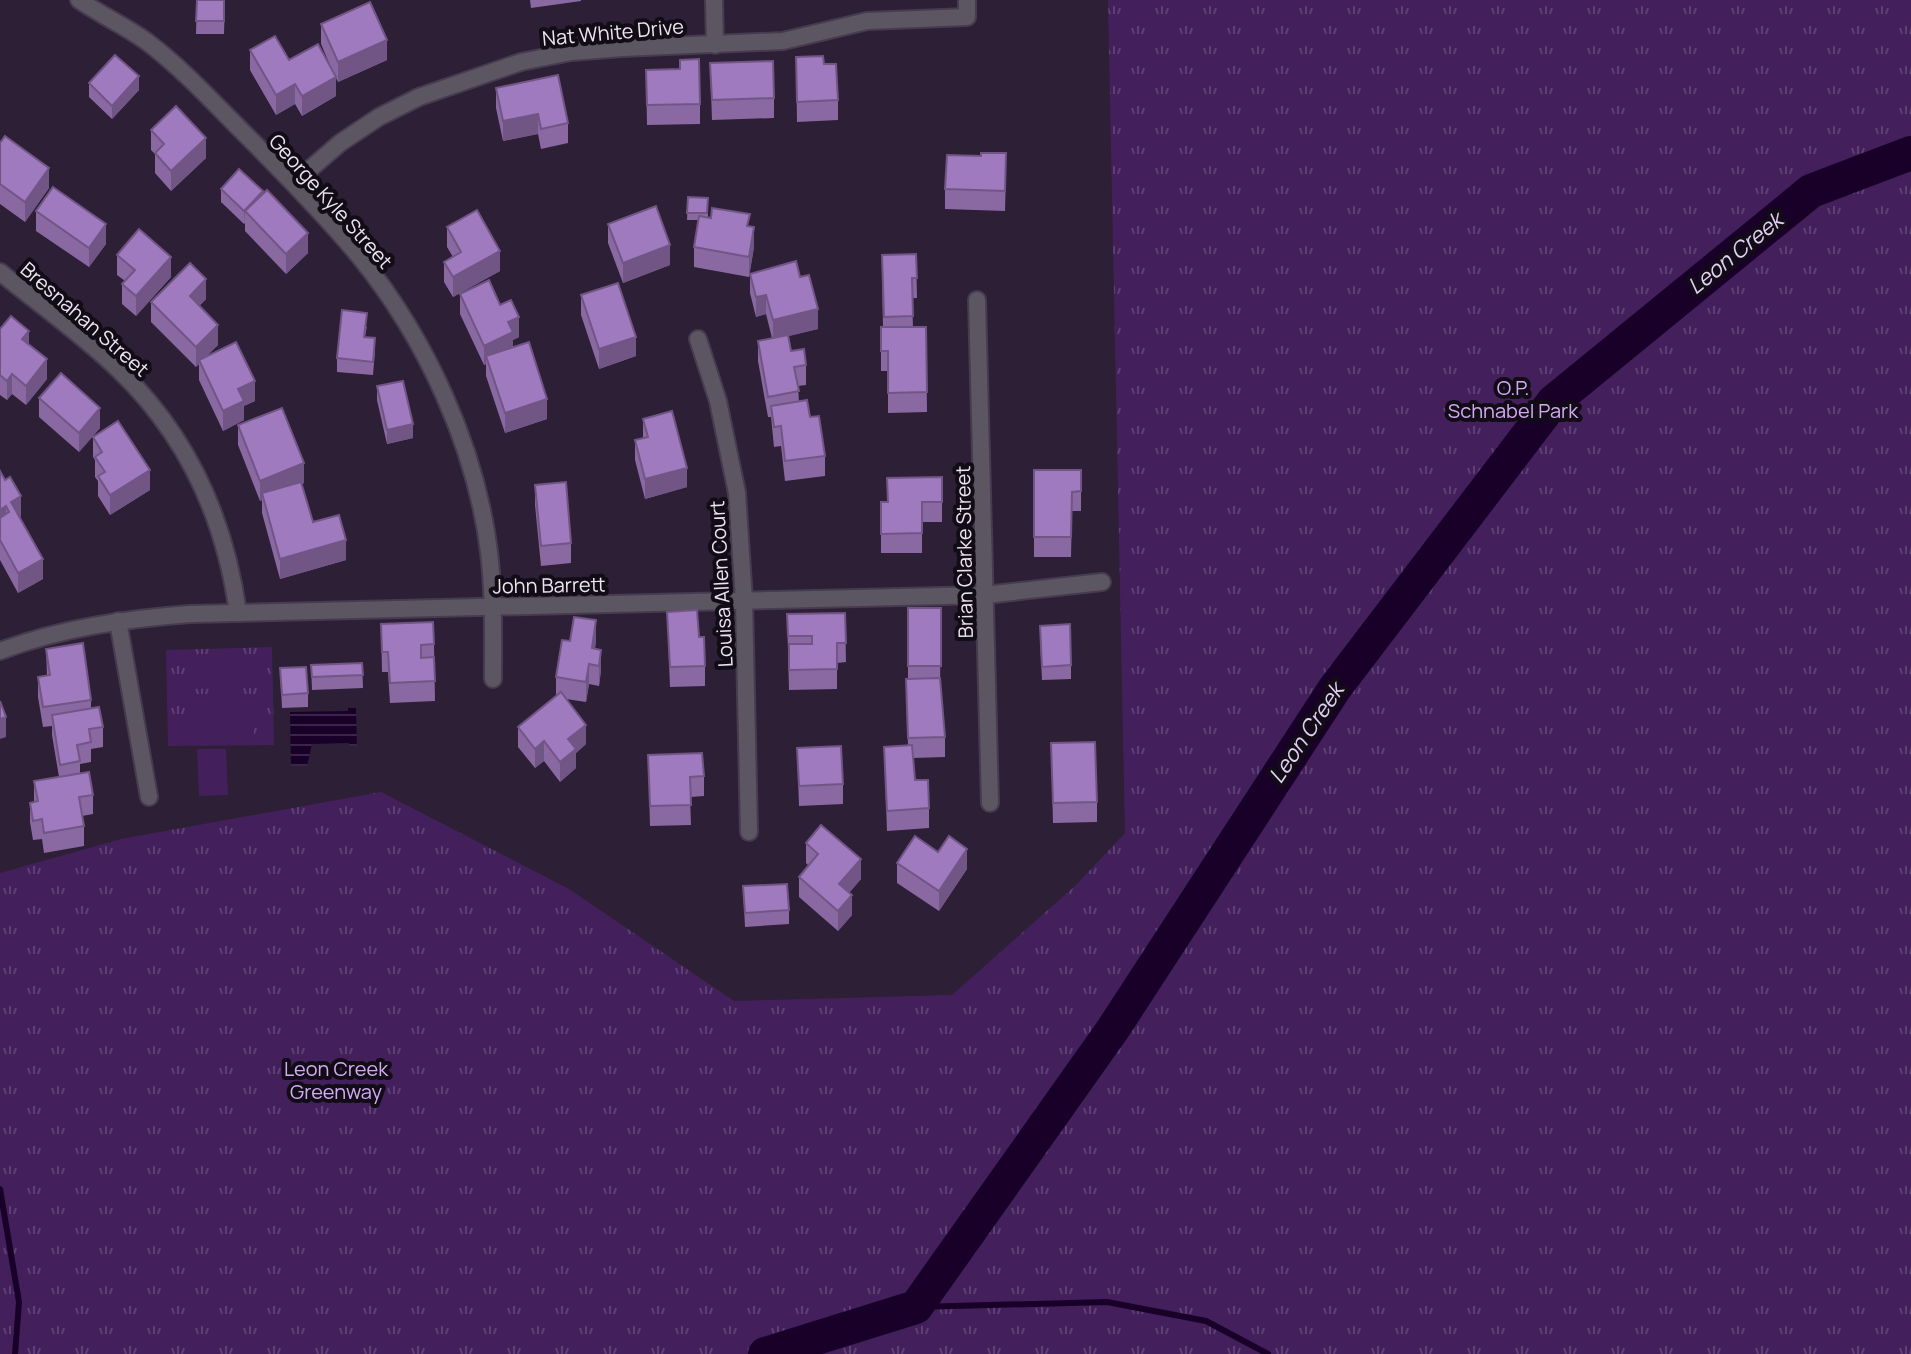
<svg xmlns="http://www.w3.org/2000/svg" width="1911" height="1354" font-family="Manrope,sans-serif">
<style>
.park{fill:url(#park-tufts)}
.pitch{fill:#43205c}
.water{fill:url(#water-rules)}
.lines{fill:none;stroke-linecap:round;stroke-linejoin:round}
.stream{stroke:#190029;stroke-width:6}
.river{stroke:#190029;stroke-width:34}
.street-casing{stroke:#473b50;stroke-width:20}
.street{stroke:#5c5662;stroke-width:16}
.wall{fill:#8a69a3}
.shaded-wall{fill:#705585}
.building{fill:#a07abe;stroke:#705585;stroke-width:2}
.labels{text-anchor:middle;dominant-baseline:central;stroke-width:8;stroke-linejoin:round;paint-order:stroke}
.street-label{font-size:20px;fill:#ece4f3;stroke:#110c16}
.park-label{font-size:20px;fill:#d3aaf4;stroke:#110c16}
.water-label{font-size:22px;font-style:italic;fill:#e3d0f5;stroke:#110c16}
</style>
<defs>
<pattern id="park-tufts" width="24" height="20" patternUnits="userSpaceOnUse" patternTransform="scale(2)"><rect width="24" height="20" fill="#43205c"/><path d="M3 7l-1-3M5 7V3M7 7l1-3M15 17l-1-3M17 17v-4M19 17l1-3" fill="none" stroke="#5e4074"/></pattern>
<pattern id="water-rules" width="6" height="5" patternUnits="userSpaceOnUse" patternTransform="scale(2)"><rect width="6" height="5" fill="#190029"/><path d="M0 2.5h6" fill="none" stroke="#3b2548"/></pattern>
</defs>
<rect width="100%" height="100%" fill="#2c1f36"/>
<g class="park">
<path d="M1108 0H1911V1354H0V873L121 839 381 792 569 889 734 1001 952 995 1075 886 1125 833Z"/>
<path d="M272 647 274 745 168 746 166 650Z"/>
</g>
<g class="pitch">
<path d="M252 656 253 688 185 689V658Z"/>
<path d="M253 704 254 735 186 736 185 705Z"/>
<path d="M197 749H226L228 795 199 796Z"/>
</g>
<path class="water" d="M348 708H356L357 746H349V743L312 744 307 766H291L290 712 348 711Z"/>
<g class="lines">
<g class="stream">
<path d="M0 1189 19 1302 15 1354"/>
<path d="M916 1307 1107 1302 1206 1321 1268 1354"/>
</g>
<path class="river" d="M765 1354 916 1307 1113 1029 1335 688 1553 402 1811 191 1911 153"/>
<defs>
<g id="street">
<path d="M79 0C101 15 125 26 146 41 186 71 220 110 256 145 291 181 327 217 359 256 426 338 476 447 489 552 494 594 493 636 493 679"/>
<path d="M714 0 715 45"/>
<path d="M294 183 340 143 379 117 419 97 521 62 571 52 622 48 783 41 867 21 967 17V0"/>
<path d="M0 272C39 304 82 334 119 370 188 436 225 519 238 613"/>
<path d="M977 300 990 803"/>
<path d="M698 339 718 401 737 493 744 601 749 832"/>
<path d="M118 621 149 797"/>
<path d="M0 651C61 628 125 619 190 614L985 595 1102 582"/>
</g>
</defs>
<use href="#street" class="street-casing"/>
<use href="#street" class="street"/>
</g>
<g class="wall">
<path d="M197 0H225L224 34H196Z"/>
<path d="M530 0H581V1L531 8Z"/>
<path d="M321 24 387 60 338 82 336 78V96L302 116 295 104 276 115 250 70V50L289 60 332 70 321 44Z"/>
<path d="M796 57 824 64 838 100V120L797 122Z"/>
<path d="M710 63 774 98V118L712 120Z"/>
<path d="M646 70 700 104V124L647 125Z"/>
<path d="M89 83 139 90 112 119 89 97Z"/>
<path d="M496 88 568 123V143L541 149 538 134 503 141 496 108Z"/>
<path d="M151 130 206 158 171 191 155 173V154L151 150Z"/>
<path d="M0 143 49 188 25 222 0 204Z"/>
<path d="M981 156 1006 173 1005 211 945 209V189Z"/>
<path d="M221 189 263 195 308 253 286 274 245 231V223L244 224 221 202Z"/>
<path d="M688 197 708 198V217L750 227 754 247 749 277 694 267V247L698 220H687Z"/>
<path d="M36 211 106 244 89 267 36 231Z"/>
<path d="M608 224 670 265 623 283 608 243Z"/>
<path d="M447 227 500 271 453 297 444 282V262L453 257 447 247Z"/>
<path d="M916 254 917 298H912L913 327H926L927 412 888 413V371H881V327H883L882 275Z"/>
<path d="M117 255 171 277 136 316 122 304V284L125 281 117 275Z"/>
<path d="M750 274 800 277 818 329 788 336 791 351 806 365V385L798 386 799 402 810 417 825 456V476L785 481 781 446 774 447 771 417H768L758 361V341L772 338 766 314 756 317 750 293Z"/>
<path d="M460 294 500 305 519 337 513 340V348L547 419 505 433 486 376V364L484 365 460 314Z"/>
<path d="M581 295 636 356 599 369 581 315Z"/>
<path d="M206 299 199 306 218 345 206 356 255 401 244 406V420L223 431 199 380V364L196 367 151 322V302Z"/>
<path d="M367 326 365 337 375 351 373 375 337 372V358Z"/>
<path d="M0 329 29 345 47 379 26 405 12 394 7 400 0 395Z"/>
<path d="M377 386 413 438 387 444 377 400Z"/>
<path d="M39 398 100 428 79 452 39 417Z"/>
<path d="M643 419 687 487 645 499 635 460V440L643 438Z"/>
<path d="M238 425 304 483 302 484 313 522 346 560 280 579 262 513V500L260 501 238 445Z"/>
<path d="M93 437 150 490 110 515 98 496V481L95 477V460L93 457Z"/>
<path d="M1034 470H1081V511H1072L1071 557H1034Z"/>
<path d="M0 471 21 516 20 517 43 579 18 593 0 560Z"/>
<path d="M942 477V522H922V553H881V502H887Z"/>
<path d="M535 485 571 543V563L541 566 535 505Z"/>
<path d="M908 608H941L940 686 945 737V757L913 758 915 780 929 808V828L887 831 884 747 908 745 906 699V679H908Z"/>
<path d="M667 612 699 637 705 666V686L670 687Z"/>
<path d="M845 613 846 662 837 663V689L789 690 787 614Z"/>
<path d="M381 624 434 644 435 701 390 703 388 672H382Z"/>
<path d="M1040 639 1071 665V679L1042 680Z"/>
<path d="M596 640 595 649 601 670 599 686 589 684 586 702 566 699 586 744 576 753V768L560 782 544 761 535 768 518 747V727L556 696V677L570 641Z"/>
<path d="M46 649 91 700V708L103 727V747L91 749V762L80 764V774L93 795V814L82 816 84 826V846L44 853 42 839 33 840 30 822V803L34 802V781L59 777 52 735V726L43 727 38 697V677L47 676Z"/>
<path d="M362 663 363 688 312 690 311 665Z"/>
<path d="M280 668 308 693V707L282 708Z"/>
<path d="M1051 743 1097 802V822L1053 823Z"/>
<path d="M797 748 843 784V804L799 806Z"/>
<path d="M648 755 704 776V796L690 797 691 825 650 826Z"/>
<path d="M806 843 861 879 849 893 852 915 838 931 799 897V877L809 866 806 863Z"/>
<path d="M938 852 967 869 939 911 897 883V863Z"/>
<path d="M743 886 789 910V924L745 927Z"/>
</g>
<g class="shaded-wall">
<path d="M387 40V60L338 82V62Z"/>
<path d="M139 76V90L112 119V106Z"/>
<path d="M336 77V96L302 116V96Z"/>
<path d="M295 84V104L276 115V95Z"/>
<path d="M538 114V134L503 141V121Z"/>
<path d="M206 138V158L171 191V171Z"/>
<path d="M49 168V188L25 222V202Z"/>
<path d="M263 191V204L245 211 244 224V211Z"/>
<path d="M106 224V244L89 267V248Z"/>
<path d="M754 227V247L749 277V257Z"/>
<path d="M308 233V253L286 274V254Z"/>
<path d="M670 245V265L623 283V263Z"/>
<path d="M500 251V271L453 297V277Z"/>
<path d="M171 257V277L136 316V296Z"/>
<path d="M206 279V299L190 316V296Z"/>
<path d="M766 295V314L756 317V297Z"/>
<path d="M818 309V329L773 340V320Z"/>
<path d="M519 317V337L513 340V352L486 356V364L484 365V346L508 322Z"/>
<path d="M218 325V345L200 363 199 360V364L196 367V347Z"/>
<path d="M29 331V351L22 339Z"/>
<path d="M636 337V356L599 369V349Z"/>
<path d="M47 359V379L26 405V386Z"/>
<path d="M12 374V394L7 400V381Z"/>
<path d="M255 381V401L244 406V420L223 431V411L238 389Z"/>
<path d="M547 399V419L505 433V413Z"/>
<path d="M100 408V428L79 452V433Z"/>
<path d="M413 424V438L387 444V430Z"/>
<path d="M304 463V483L263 499 262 493V500L260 501V481Z"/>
<path d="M687 468V487L645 499V479Z"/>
<path d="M150 470V490L110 515V495Z"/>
<path d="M21 496V516L11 522V502Z"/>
<path d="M6 506V526L0 529V510Z"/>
<path d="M346 540V560L280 579V559Z"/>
<path d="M43 559V579L18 593V573Z"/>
<path d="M596 620V640L592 668V648Z"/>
<path d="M601 650V670L599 686V666Z"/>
<path d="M589 664V684L586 702V682Z"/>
<path d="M6 717V737L0 739V719Z"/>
<path d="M586 725V744L576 753V768L560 782V762L568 739Z"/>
<path d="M544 741V761L535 768V749Z"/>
<path d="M967 849V869L939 911V891Z"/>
<path d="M861 859V879L839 904V884Z"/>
<path d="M852 895V915L838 931V911Z"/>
</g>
<g class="building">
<path d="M197 0H224V21H196Z"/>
<path d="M370 2 387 40 338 62 321 24Z"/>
<path d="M275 36 289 60 318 44 336 77 302 96 295 84 276 95 250 50Z"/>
<path d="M115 55 139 76 112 106 89 83Z"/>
<path d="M823 56 824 64H836L838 100 797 102 796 57Z"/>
<path d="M699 59 700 104 647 105 646 70 680 69V60Z"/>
<path d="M773 61 774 98 712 100 710 63Z"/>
<path d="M558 75 568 123 541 129 538 114 503 121 496 88Z"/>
<path d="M176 106 206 138 171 171 155 153 164 144 151 130Z"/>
<path d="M5 136 49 168 25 202 0 184V143Z"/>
<path d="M981 153H1006L1005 191 945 189 947 155 981 156Z"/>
<path d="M239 169 263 191 244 211 221 189Z"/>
<path d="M53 187 106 224 89 248 36 211Z"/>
<path d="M267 190 308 233 286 254 245 211Z"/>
<path d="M688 197 708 198 707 213H687Z"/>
<path d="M656 206 670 245 623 263 608 224Z"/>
<path d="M712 208 750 214 747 226 754 227 749 257 694 247 699 216 711 218Z"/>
<path d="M477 210 500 251 453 277 444 262 461 252 447 227Z"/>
<path d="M139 229 171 257 136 296 122 284 135 270 117 255Z"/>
<path d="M916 254 917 278H912L913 316 884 317 882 255Z"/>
<path d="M796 261 800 277 809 275 818 309 773 320 766 295 756 297 750 274Z"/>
<path d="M190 263 206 279 190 296 218 325 196 347 151 302Z"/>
<path d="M489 280 500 305 511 300 519 317 508 322 513 332 484 346 460 294Z"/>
<path d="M618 283 636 337 599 349 581 295Z"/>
<path d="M342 310 367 313 364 337 375 338 373 362 337 358Z"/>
<path d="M11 316 29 331 22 339 47 359 26 386 12 374 7 381 0 375V329Z"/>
<path d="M881 327H926L927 392 888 393V351H881Z"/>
<path d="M788 335 791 351 804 349 806 365 794 367 799 391 768 397 758 341Z"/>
<path d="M236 342 255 381 238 389 244 401 223 411 199 360Z"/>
<path d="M529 342 547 399 505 413 486 356Z"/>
<path d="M61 373 100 408 79 433 39 398Z"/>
<path d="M403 381 413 424 387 430 377 386Z"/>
<path d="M807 400 810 417 819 416 825 456 785 461 781 426 774 427 771 406Z"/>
<path d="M282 408 304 463 260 481 238 425Z"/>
<path d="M672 411 687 468 645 479 635 440 648 437 643 419Z"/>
<path d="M118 421 150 470 110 495 98 476 105 472 95 457 102 452 93 437Z"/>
<path d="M1034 470H1081V491L1072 492 1071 537H1034Z"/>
<path d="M0 471 5 480 10 477 21 496 11 502 43 559 18 573 0 540V518L9 512 6 506 0 510Z"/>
<path d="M942 477V502H922V533L881 534V502H888L887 478Z"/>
<path d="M301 482 313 522 339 515 346 540 280 559 262 493Z"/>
<path d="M566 482 571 543 541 546 535 485Z"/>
<rect x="908" y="608" width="33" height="58"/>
<path d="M697 610 699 637H704L705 666 670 667 667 612Z"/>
<path d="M845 613 846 643H837V669L789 670V644H812V636H788L787 614Z"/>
<path d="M574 617 596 620 592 648 601 650 599 666 589 664 586 682 556 677 562 640 570 641Z"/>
<path d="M433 622 434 644 421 645V658L434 657 435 681 390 683 388 652H382L381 624Z"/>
<path d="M1070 624 1071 665 1042 667 1040 626Z"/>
<path d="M83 643 91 700 43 707 38 677 50 675 46 649Z"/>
<path d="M362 663 363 675 312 677 311 665Z"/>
<path d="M306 667 308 693 282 695 280 668Z"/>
<path d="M940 678 945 737 908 738 906 679Z"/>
<path d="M561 692 586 725 568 739 576 749 560 762 544 741 535 749 518 727Z"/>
<path d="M0 701 6 717 0 719Z"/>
<path d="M99 707 103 727 89 729 91 742 77 745 80 761 60 765 52 715Z"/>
<path d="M1095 742 1097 802 1053 803 1051 743Z"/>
<path d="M912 745 915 780H928L929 808 887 811 884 747Z"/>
<path d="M841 746 843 784 799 786 797 748Z"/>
<path d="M702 753 704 776 690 777 691 805 650 806 648 755Z"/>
<path d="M89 772 93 795 79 797 84 826 44 833 42 819 33 821 30 803 38 801 34 781Z"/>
<path d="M821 825 861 859 839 884 852 895 838 911 799 877 818 854 806 843Z"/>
<path d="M915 836 938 852 949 836 967 849 939 891 897 863Z"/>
<path d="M787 884 789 910 745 913 743 886Z"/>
</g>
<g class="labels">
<g class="street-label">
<text transform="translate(613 32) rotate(-5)">Nat White Drive</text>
<text transform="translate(331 201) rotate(48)">George Kyle Street</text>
<text transform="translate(85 319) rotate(41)">Bresnahan Street</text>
<text transform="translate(964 552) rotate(-91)">Brian Clarke Street</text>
<text transform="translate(721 584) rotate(-93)">Louisa Allen Court</text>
<text transform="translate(549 585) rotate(-1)">John Barrett</text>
</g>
<g class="park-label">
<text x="1513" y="387">O.P.<tspan x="1513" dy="23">Schnabel Park</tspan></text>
<text x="336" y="1068">Leon Creek<tspan x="336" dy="23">Greenway</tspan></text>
</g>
<g class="water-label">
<text transform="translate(1735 253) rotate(-39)">Leon Creek</text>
<text transform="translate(1306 733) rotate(-56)">Leon Creek</text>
</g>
</g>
</svg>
